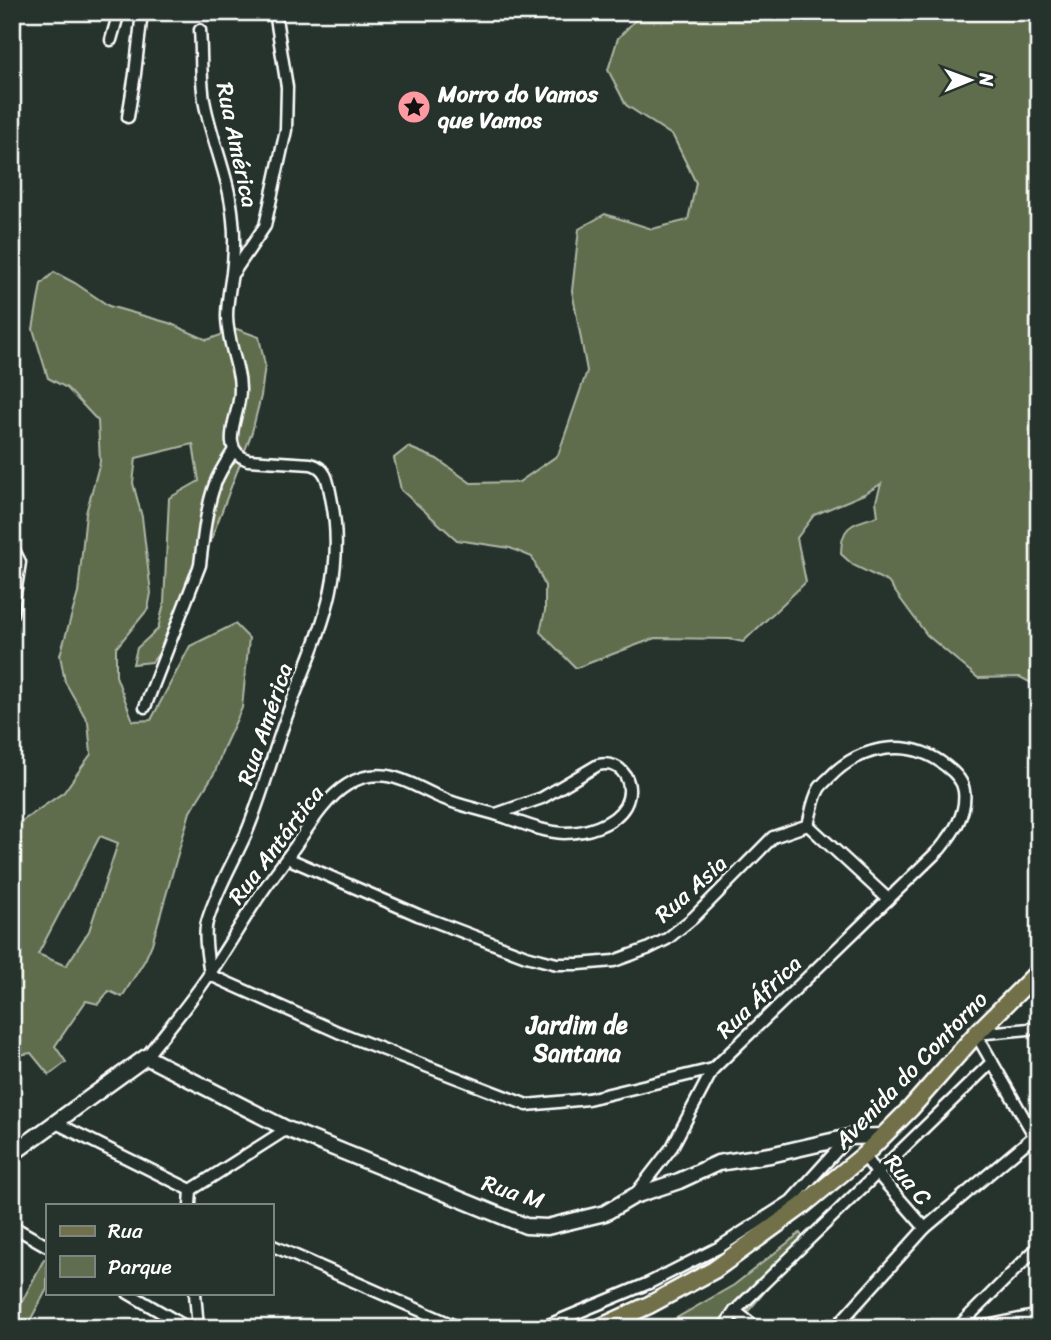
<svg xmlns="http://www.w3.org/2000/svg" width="1051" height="1340" font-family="Sriracha,sans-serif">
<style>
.green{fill:#606d4e;stroke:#b0b6a6;stroke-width:2;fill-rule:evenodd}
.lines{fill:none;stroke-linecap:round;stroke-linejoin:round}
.street-casing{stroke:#fff;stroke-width:15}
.secondary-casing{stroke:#fff;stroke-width:19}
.primary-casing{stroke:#fff;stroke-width:21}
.street{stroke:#26332d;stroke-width:10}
.secondary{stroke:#26332d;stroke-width:14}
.primary{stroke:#71704a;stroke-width:16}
.labels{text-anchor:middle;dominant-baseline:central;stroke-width:6;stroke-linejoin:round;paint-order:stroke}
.poi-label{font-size:23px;font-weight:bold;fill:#fff;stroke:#26332d;text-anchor:start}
.street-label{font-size:23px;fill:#fff;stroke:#26332d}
.neighbourhood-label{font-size:24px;font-weight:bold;fill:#fff;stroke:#26332d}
</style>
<rect width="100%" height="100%" fill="#26332d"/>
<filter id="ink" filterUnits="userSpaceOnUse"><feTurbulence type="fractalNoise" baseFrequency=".0143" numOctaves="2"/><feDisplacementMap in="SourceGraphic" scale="14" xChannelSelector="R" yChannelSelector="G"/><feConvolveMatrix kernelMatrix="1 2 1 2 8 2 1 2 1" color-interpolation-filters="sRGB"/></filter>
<g filter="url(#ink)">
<g class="green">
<path d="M643 12H1039V687L1020 677 978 678 927 635 888 582 853 565 841 554C841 524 853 524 878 516L876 501 881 484 864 494 814 515 797 538 806 582 743 642 729 639 655 638 576 668 540 632 545 611V586L532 557 510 548 457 540 401 490 394 458 408 447 437 459 471 483 519 482 558 455 587 371 572 291 579 229 605 214 652 229 688 220 696 183 673 136 626 105 608 70 618 38Z"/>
<path d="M54 272 75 283 109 306 169 323 207 340 237 329 259 337 265 365 261 396 252 432 175 634 152 662 133 664 137 648 158 629 164 603 169 498 199 481 193 444 136 458 133 483 142 517 151 593 148 609 116 648V676L133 721 151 720 190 646 235 624 249 638 242 708 223 749 215 772 190 812 152 944 145 960 122 997 109 991 98 1004 86 1001 55 1046 66 1062 49 1075 31 1053 12 1056V828L64 792 91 754 88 722 65 682 60 655 78 593 86 513 100 462 98 421 67 388 48 378 33 329 41 284ZM100 836 118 843 89 931 66 966 38 954Z"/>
<path d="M800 1233 806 1243 734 1328H659L734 1285Z"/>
<path d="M44 1259 47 1260V1289L26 1328H12V1321Z"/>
</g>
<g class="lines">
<defs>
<g id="street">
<path d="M200 30C202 55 200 81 205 105 213 144 230 180 233 220 235 237 234 256 232 273 230 287 227 301 227 316 227 334 233 351 237 368 240 379 241 389 239 400 236 422 220 450 248 460L311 464C327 468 328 482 331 497 349 583 314 641 286 718 272 756 262 796 246 834 233 863 216 891 207 922 203 935 208 960 210 975L338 1032 527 1105 588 1099 713 1069"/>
<path d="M111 40 119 12"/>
<path d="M128 117 135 74 142 12"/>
<path d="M234 272 265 226 286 130 287 87 275 12"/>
<path d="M12 546 20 562 12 614"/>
<path d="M145 707 200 565C203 540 206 508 215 484 219 472 227 461 234 450"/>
<path d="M808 825 888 899"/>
<path d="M287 858 418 915 526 956 557 964H579L614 961 647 949 667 939 693 918 773 837 808 825C811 814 813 799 819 789 821 785 826 781 830 777 861 745 910 737 946 766 954 772 963 780 964 791 967 814 953 833 940 849L713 1069 672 1147 634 1196"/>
<path d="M1039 1028 976 1034 1039 1144"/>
<path d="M146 1057C167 1030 191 1002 210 973 226 950 240 925 256 901 268 882 283 864 296 845 309 826 327 797 347 785 359 777 374 774 388 776 407 779 424 791 442 798 460 806 479 809 498 815 520 822 541 832 564 833 585 833 614 825 625 806 636 786 624 759 598 765L542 798 496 814"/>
<path d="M56 1123 191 1190"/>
<path d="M864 1155 877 1173 925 1228"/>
<path d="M191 1190 287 1129"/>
<path d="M190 1205 191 1190"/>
<path d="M12 1226 47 1246"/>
<path d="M271 1245 460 1328"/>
<path d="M128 1293 188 1328"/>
<path d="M195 1293 198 1328"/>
<path d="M735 1311 757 1328"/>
<path d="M541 1328 649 1283 718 1248 791 1201 848 1138"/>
<path d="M723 1328 735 1311 992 1062"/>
<path d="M835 1328 925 1228 1034 1136"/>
<path d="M957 1328 1039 1246"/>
<path d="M977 1328 1039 1315"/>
</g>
<path id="secondary" d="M12 1154 146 1057 287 1129 526 1226 547 1227 605 1213 634 1196 679 1181 718 1163 770 1155 849 1137 882 1136"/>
<path id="primary" d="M599 1328 649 1305 714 1270 802 1206 864 1155 911 1108 976 1034 1039 971"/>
</defs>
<use href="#street" class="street-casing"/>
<use href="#secondary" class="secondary-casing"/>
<use href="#primary" class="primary-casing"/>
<use href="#street" class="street"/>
<use href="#secondary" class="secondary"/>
<use href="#primary" class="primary"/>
</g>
</g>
<defs>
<symbol id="sight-disc" viewBox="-11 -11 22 22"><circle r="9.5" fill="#ff9aa2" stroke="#26332d"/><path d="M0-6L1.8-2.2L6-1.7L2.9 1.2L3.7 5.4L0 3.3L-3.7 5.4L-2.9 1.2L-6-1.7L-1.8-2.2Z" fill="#111"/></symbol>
</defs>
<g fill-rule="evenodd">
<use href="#sight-disc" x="395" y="88" width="38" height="38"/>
</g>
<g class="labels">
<g class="poi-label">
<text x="438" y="94">Morro do Vamos<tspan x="438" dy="26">que Vamos</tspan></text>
</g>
<g class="street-label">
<text transform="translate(237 145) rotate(78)">Rua América</text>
<text transform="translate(265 724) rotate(-71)">Rua América</text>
<text transform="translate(276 845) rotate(-53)">Rua Antártica</text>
<text transform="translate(691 889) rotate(-42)">Rua Asia</text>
<text transform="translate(759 997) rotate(-44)">Rua África</text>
<text transform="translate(911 1070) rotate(-46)">Avenida do Contorno</text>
<text transform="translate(908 1180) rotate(50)">Rua C</text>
<text transform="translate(513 1192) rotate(18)">Rua M</text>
</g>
<g class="neighbourhood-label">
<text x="577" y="1025">Jardim de<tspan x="577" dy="28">Santana</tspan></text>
</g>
</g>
<rect width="1051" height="1340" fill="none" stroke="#26332d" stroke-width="42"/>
<rect x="21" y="21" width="1009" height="1298" fill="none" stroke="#fff" stroke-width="2.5" filter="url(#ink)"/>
<rect x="46" y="1204" width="228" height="91" fill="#26332d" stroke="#7d8581" stroke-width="2"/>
<rect x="60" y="1226" width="35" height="10" fill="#71704a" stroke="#7d8581" stroke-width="2"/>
<text x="108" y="1238" font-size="21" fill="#ffffff">Rua</text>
<rect x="60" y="1256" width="35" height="21" fill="#606d4e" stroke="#7d8581" stroke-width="2"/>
<text x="108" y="1274" font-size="21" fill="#ffffff">Parque</text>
<g transform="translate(970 80) rotate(89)" stroke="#26332d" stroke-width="5" paint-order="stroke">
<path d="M0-5L12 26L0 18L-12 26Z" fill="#ffffff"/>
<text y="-10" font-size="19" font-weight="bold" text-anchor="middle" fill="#ffffff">N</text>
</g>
</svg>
